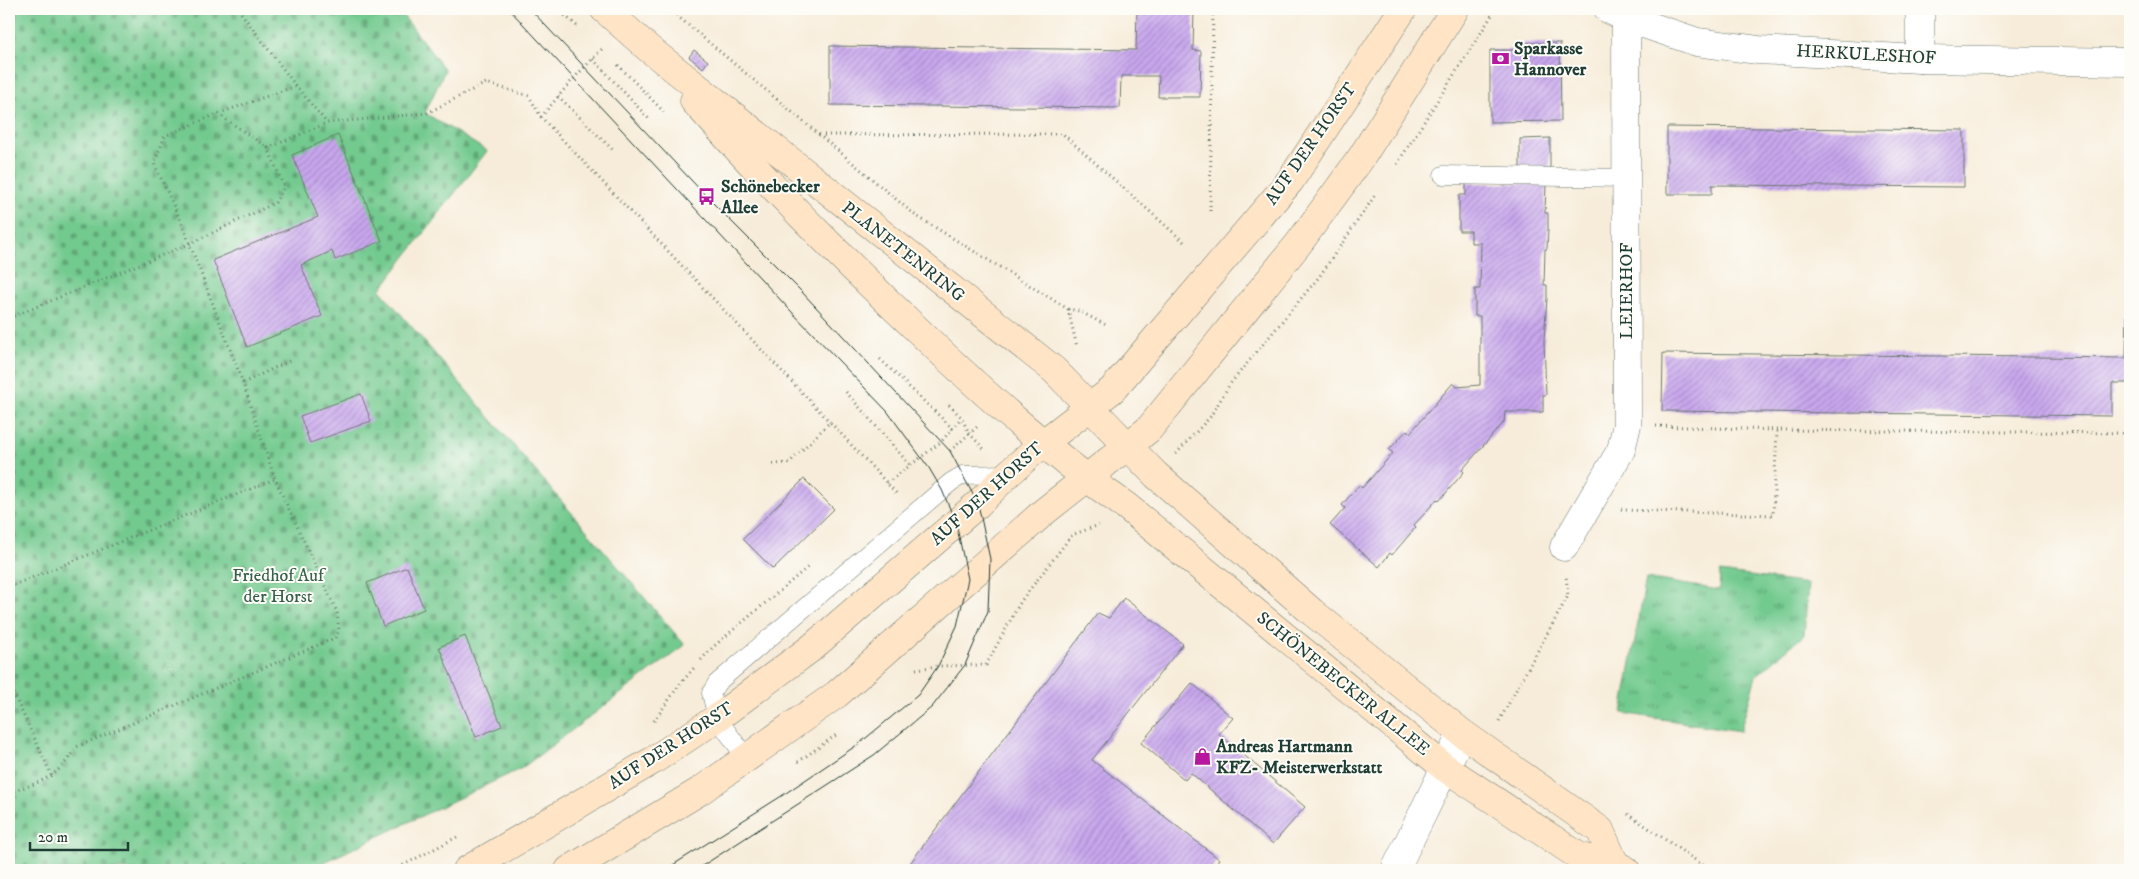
<svg xmlns="http://www.w3.org/2000/svg" width="2139" height="879" font-family="'IM FELL DW Pica',serif">
<style>
.grass{fill:url(#grass-tufts);stroke:#498462}
.cemetery{fill:url(#cemetery-stones);stroke:#498462}
.building{fill:url(#building-hatch)}
.lines{fill:none;stroke-linecap:round;stroke-linejoin:round}
.lane-casing{stroke:#6b7a6e;stroke-width:19}
.street-casing{stroke:#6b7a6e;stroke-width:29}
.secondary-casing{stroke:#6b7a6e;stroke-width:29}
.path{stroke:#6b7a6e;stroke-width:3;stroke-dasharray:1 4;stroke-linecap:butt}
.lane{stroke:#fff;stroke-width:18}
.street{stroke:#fff;stroke-width:28}
.secondary{stroke:#ffe4c6;stroke-width:28}
.tram{stroke:#1f3d34;stroke-width:1}
.labels{text-anchor:middle;dominant-baseline:central;stroke-width:4;stroke-linejoin:round;paint-order:stroke}
.poi-label{font-size:18px;font-weight:bold;fill:#1f3d34;stroke:#fdfcf7;text-anchor:start}
.street-label{font-size:18px;fill:#1f3d34;stroke:#fdfcf7}
.park-label{font-size:18px;fill:#34604b;stroke:#fdfcf7}
</style>
<defs>
<pattern id="grass-tufts" width="24" height="20" patternUnits="userSpaceOnUse" patternTransform="scale(1.25)"><rect width="24" height="20" fill="#73ca8f"/><path d="M3 7l-1-3M5 7V3M7 7l1-3M15 17l-1-3M17 17v-4M19 17l1-3" fill="none" stroke="#5ea576"/></pattern>
<pattern id="cemetery-stones" width="16" height="16" patternUnits="userSpaceOnUse" patternTransform="scale(1.25)"><rect width="16" height="16" fill="#73ca8f"/><path d="M2 7V4a2 2 0 0 1 4 0v3zM10 15v-3a2 2 0 0 1 4 0v3z" fill="#5ea576"/></pattern>
<pattern id="building-hatch" width="6" height="6" patternUnits="userSpaceOnUse" patternTransform="scale(1.25)"><rect width="6" height="6" fill="#c9a7ee"/><path d="M-1 1l2-2M0 6l6-6M5 7l2-2" fill="none" stroke="#a389c2"/></pattern>
</defs>
<rect width="100%" height="100%" fill="#fdfcf7"/>
<filter id="ink" filterUnits="userSpaceOnUse"><feTurbulence type="fractalNoise" baseFrequency=".02" numOctaves="2"/><feDisplacementMap in="SourceGraphic" scale="10" xChannelSelector="R" yChannelSelector="G"/><feConvolveMatrix kernelMatrix="1 2 1 2 8 2 1 2 1" color-interpolation-filters="sRGB"/></filter>
<filter id="wash" filterUnits="userSpaceOnUse"><feTurbulence type="fractalNoise" baseFrequency=".0096" numOctaves="4" result="noise"/><feDisplacementMap in="SourceGraphic" scale="20" xChannelSelector="R" yChannelSelector="G"/><feGaussianBlur stdDeviation="1.12" result="paint"/><feColorMatrix in="noise" values="0 0 0 0 0 0 0 0 0 0 0 0 0 0 0 0 0 1.4 0 .05"/><feComposite in="paint" operator="in"/></filter>
<g filter="url(#wash)">
<rect width="100%" height="100%" fill="#f7ecd9"/>
<path class="grass" d="M1720 572 1808 584 1804 635 1756 676 1740 731 1622 713 1646 578 1719 590Z"/>
<path class="cemetery" d="M9 9H398L445 70 425 113 487 151 380 290 685 645 522 768 308 870H9Z"/>
<g id="blocks">
<g class="building">
<path d="M1137 9H1194L1193 50 1201 51 1200 97H1158L1159 76H1121L1120 108 830 105V46L1136 50Z"/>
<path d="M1523 43H1560L1561 121 1490 122V50H1523Z"/>
<path d="M694 50 708 61 703 68 689 57Z"/>
<path d="M1667 127 1964 130V187L1712 185V194H1667Z"/>
<path d="M338 135 382 241 335 260 332 251 301 265 322 316 247 347 213 260 318 217 292 155Z"/>
<path d="M1550 138V168L1520 169V139Z"/>
<path d="M1466 183 1546 184 1545 213H1548V229L1547 249H1545L1544 285H1547V298L1544 340 1546 395H1543V412H1505L1504 422 1462 470 1464 472 1439 501 1437 499 1426 512 1414 525 1416 527 1392 555 1390 553 1379 567 1330 525 1345 508 1342 505 1359 485 1362 488 1393 453 1389 450 1407 430 1410 433 1453 383 1457 387 1480 385V316H1475V289H1480L1481 243H1471V231H1459V195H1466Z"/>
<path d="M2129 195H2130V383H2112V416L1662 411 1663 353 2126 358Z"/>
<path d="M361 394 371 421 310 443 300 416Z"/>
<path d="M804 479 834 509 773 569 743 539Z"/>
<path d="M407 567 424 609 383 626 367 583Z"/>
<path d="M1124 598 1183 644 1092 760 1219 859 1211 870H905L1098 613 1109 618Z"/>
<path d="M465 636 502 726 476 737 439 647Z"/>
<path d="M1192 683 1233 718 1219 734 1305 807 1273 844 1191 773 1185 780 1141 743Z"/>
</g>
</g>
</g>
<g filter="url(#ink)">
<use href="#blocks" fill-opacity="0" stroke="#6b7a6e" stroke-width="1"/>
<g class="lines">
<defs>
<g id="lane">
<path d="M1443 175 1627 178"/>
<path d="M747 759 717 718 711 693 717 683 951 482 963 475 1008 474"/>
</g>
<g id="street">
<path d="M1608 9 1626 18 1697 42 1758 50 1920 59 2130 62"/>
<path d="M1920 9V59"/>
<path d="M1564 547 1621 450 1627 425 1626 18"/>
<path d="M1395 870 1462 733"/>
</g>
<g id="secondary">
<path d="M604 9 648 48 1054 370 1156 475 1312 612 1462 733 1600 830 1615 864"/>
<path d="M694 101C767 183 844 261 924 336 988 397 1053 456 1126 506L1444 767 1580 857 1615 864 1626 870"/>
<path d="M467 870 652 761 717 718 810 649 978 504 1008 474 1042 444 1112 390 1290 181 1403 9"/>
<path d="M569 870 700 791 837 694 1045 511 1149 429 1299 243 1361 158 1455 9"/>
</g>
</defs>
<use href="#lane" class="lane-casing"/>
<use href="#street" class="street-casing"/>
<use href="#secondary" class="secondary-casing"/>
<g class="path">
<path d="M238 9 296 86 327 123 427 113 486 83 529 96 541 117 830 422"/>
<path d="M557 9 577 26"/>
<path d="M669 9 915 215 1068 309 1079 311 1106 325"/>
<path d="M593 59 650 120"/>
<path d="M618 65 664 112"/>
<path d="M558 96 615 152"/>
<path d="M218 114 268 148"/>
<path d="M541 117 574 78 602 49"/>
<path d="M819 135 1063 134 1184 242"/>
<path d="M1397 164 1496 9"/>
<path d="M1210 211 1213 9"/>
<path d="M1068 309 1077 347"/>
<path d="M9 318 189 244 275 203 284 187 268 148 327 123"/>
<path d="M880 359 953 429"/>
<path d="M243 383 291 360"/>
<path d="M846 392 910 465"/>
<path d="M949 405 961 417 969 433 984 449"/>
<path d="M1656 426 1777 430 2130 433"/>
<path d="M950 451 977 427"/>
<path d="M1176 454 1210 417 1230 384 1319 277 1376 194"/>
<path d="M773 464 789 463 830 422 897 494"/>
<path d="M887 483 941 442 961 418"/>
<path d="M1621 509 1625 510 1773 515 1777 431"/>
<path d="M9 587 275 479"/>
<path d="M701 660 713 647 808 567"/>
<path d="M916 669 938 666 986 665 1021 601 1072 535 1099 525"/>
<path d="M9 684 52 776"/>
<path d="M654 721 680 684 694 668"/>
<path d="M1499 721 1568 596 1566 575"/>
<path d="M798 762 836 735"/>
<path d="M9 793C42 781 57 779 76 747L335 638 339 631 337 612 275 479 243 383 183 226 154 163 165 136 217 114 296 86"/>
<path d="M1628 814 1710 870"/>
<path d="M394 870 457 837"/>
</g>
<use href="#lane" class="lane"/>
<use href="#street" class="street"/>
<use href="#secondary" class="secondary"/>
<g class="tram">
<path d="M509 9 789 309 887 411 929 468 942 490 956 523 968 579 957 626 938 666 918 695 860 743 780 797 665 870"/>
<path d="M530 9 707 197 801 291 950 451 978 504 990 559 988 611 965 665 932 707 874 755 696 870"/>
</g>
</g>
</g>
<defs>
<symbol id="bank-bare" viewBox="-9 -9 18 18"><path d="M-6-4H6V4H-6ZM0-2.3a2.3 2.3 0 1 0 0 4.6a2.3 2.3 0 1 0 0-4.6Z" fill="#b5179e" stroke="#fdfcf7" stroke-width="2.5" paint-order="stroke"/></symbol>
<symbol id="bus-bare" viewBox="-9 -9 18 18"><path d="M-5-6H5V4H4V6H2V4H-2V6H-4V4H-5ZM-3.5-4V0h7V-4ZM-3.5 1.2v1.5H-2V1.2ZM2 1.2v1.5H3.5V1.2Z" fill="#b5179e" stroke="#fdfcf7" stroke-width="2.5" paint-order="stroke"/></symbol>
<symbol id="shop-bare" viewBox="-9 -9 18 18"><path d="M-5-2.5h2.3a2.7 3.5 0 0 1 5.4 0H5L5.5 6h-11ZM-1.5-2.5h3a1.5 2.3 0 0 0-3 0Z" fill="#b5179e" stroke="#fdfcf7" stroke-width="2.5" paint-order="stroke"/></symbol>
</defs>
<g fill-rule="evenodd">
<use href="#bank-bare" x="1488" y="46" width="25" height="25"/>
<use href="#bus-bare" x="694" y="184" width="25" height="25"/>
<use href="#shop-bare" x="1190" y="744" width="25" height="25"/>
</g>
<g class="labels">
<g class="poi-label">
<text x="1514" y="49">Sparkasse<tspan x="1514" dy="21">Hannover</tspan></text>
<text x="721" y="187">Schönebecker<tspan x="721" dy="21">Allee</tspan></text>
<text x="1216" y="747">Andreas Hartmann<tspan x="1216" dy="21">KFZ- Meisterwerkstatt</tspan></text>
</g>
<g class="street-label">
<text transform="translate(1866 55) rotate(3)">HERKULESHOF</text>
<text transform="translate(1311 144) rotate(-55)">AUF DER HORST</text>
<text transform="translate(903 252) rotate(38)">PLANETENRING</text>
<text transform="translate(1627 291) rotate(-90)">LEIERHOF</text>
<text transform="translate(987 494) rotate(-42)">AUF DER HORST</text>
<text transform="translate(1343 684) rotate(39)">SCHÖNEBECKER ALLEE</text>
<text transform="translate(671 746) rotate(-33)">AUF DER HORST</text>
</g>
<g class="park-label">
<text x="278" y="576">Friedhof Auf<tspan x="278" dy="21">der Horst</tspan></text>
</g>
</g>
<rect width="2139" height="879" fill="none" stroke="#fdfcf7" stroke-width="30"/>
<path d="M30 842v8h98v-8" fill="none" stroke="#1f3d34" stroke-width="2.5"/>
<text x="38" y="842" font-size="15" fill="#1f3d34" stroke="#fdfcf7" stroke-width="4" paint-order="stroke">20 m</text>
</svg>
